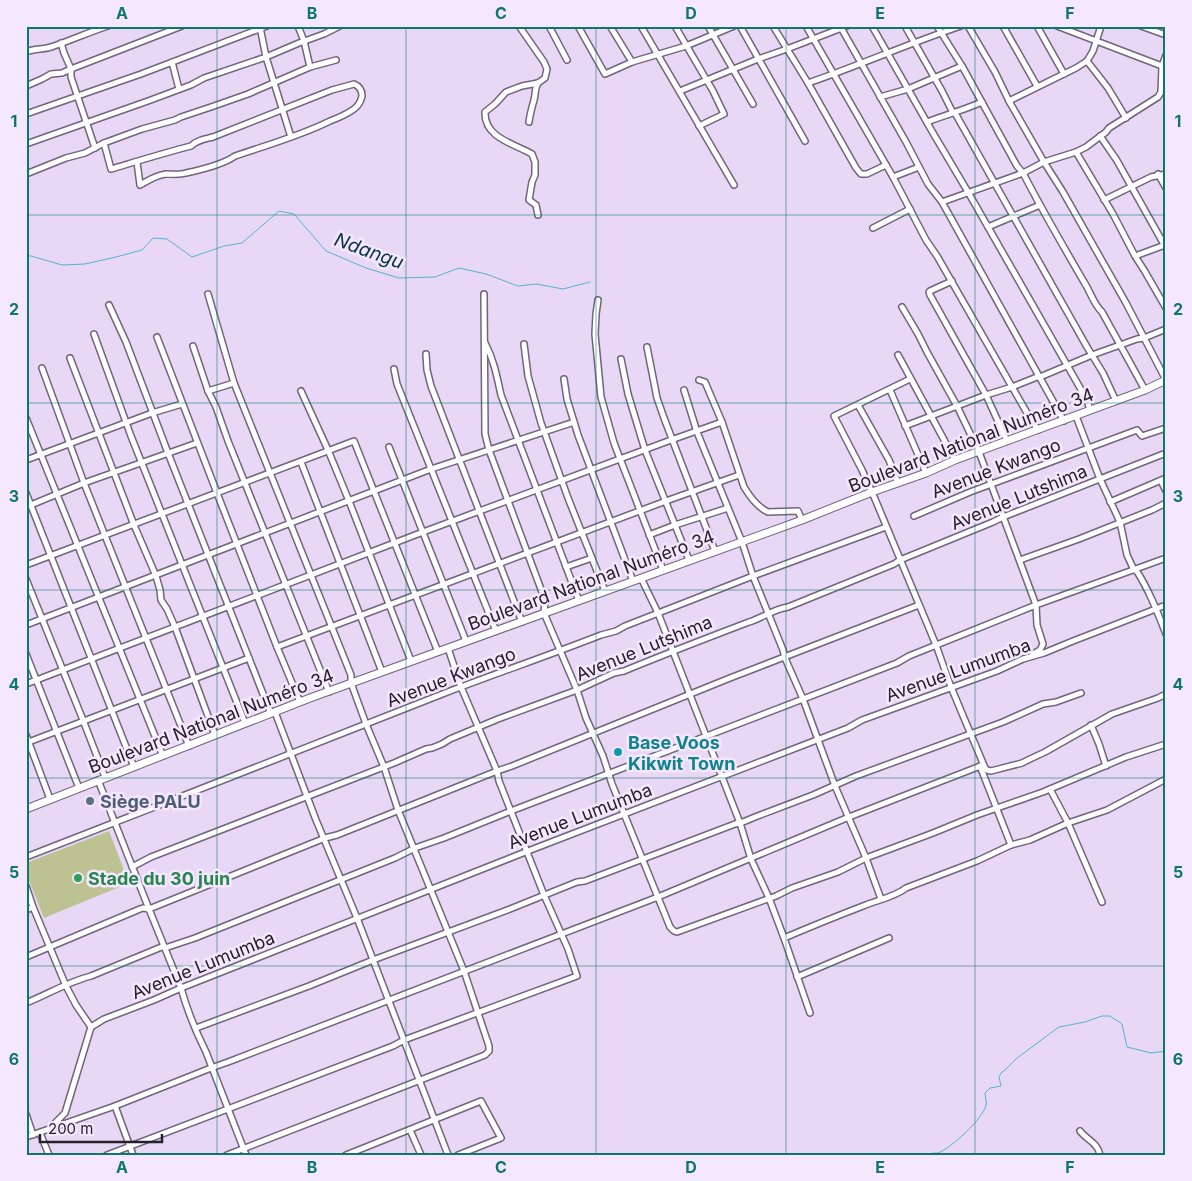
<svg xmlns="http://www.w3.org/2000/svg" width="1192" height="1181" font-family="Inter,sans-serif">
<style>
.green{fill:#bdc293}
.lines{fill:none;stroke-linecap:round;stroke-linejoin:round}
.stream{stroke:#54b4ce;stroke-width:1}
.minor-casing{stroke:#72647d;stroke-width:8}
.secondary-casing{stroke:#72647d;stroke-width:9}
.minor{stroke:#fff;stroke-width:5}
.secondary{stroke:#fff;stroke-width:7}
.grid{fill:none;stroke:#0f766e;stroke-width:1;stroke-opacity:0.55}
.culture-dot{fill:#0f9aa8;stroke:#f4e7fe;stroke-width:2}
.service-dot{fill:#5c6f8a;stroke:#f4e7fe;stroke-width:2}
.leisure-dot{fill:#2e9e5b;stroke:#f4e7fe;stroke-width:2}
.labels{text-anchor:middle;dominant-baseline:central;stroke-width:5;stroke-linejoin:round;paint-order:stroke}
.street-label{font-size:18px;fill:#26202a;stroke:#f4e7fe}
.culture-label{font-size:18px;font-weight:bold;fill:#0d838f;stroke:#f4e7fe;text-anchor:start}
.service-label{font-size:18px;font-weight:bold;fill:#4e5e75;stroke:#f4e7fe;text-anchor:start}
.leisure-label{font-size:18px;font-weight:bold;fill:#27864d;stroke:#f4e7fe;text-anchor:start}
.water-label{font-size:19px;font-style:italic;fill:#063540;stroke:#f4e7fe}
.neatline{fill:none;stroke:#0f766e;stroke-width:2}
.grid-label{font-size:16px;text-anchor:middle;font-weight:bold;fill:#0f766e}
</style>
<rect width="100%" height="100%" fill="#e8d8f5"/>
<path class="green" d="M109 831 129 883 44 918 26 873V863Z"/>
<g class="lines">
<g class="stream">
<path d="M26 256H31L62 265 85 264 116 257 142 250 153 238 167 239 192 257 224 246 242 243 279 211 294 214 326 251 366 268 399 278 435 277 459 268 486 274 518 286 536 284 563 289 590 282"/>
<path d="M929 1155 930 1154C931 1153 937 1153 938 1153 951 1148 983 1119 986 1105 987 1101 985 1097 985 1093L990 1088 1001 1086 999 1077 1001 1073 1005 1070 1017 1058 1059 1027 1085 1022 1102 1016H1110L1122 1024 1127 1047 1151 1053 1166 1051"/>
</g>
<defs>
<g id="minor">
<path d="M298 26 304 41 310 67"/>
<path d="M519 26 544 62 547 69 545 78 538 83 522 86 506 92 495 104 485 112C484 138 515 144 532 154L535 162V175L532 182 529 200 536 205 538 215"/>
<path d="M549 26 567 60"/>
<path d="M578 26 605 74 632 62 686 46 734 26"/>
<path d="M610 26 632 62"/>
<path d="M641 26 734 185"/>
<path d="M675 26 713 91 724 114 699 126"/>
<path d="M708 26 753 104"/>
<path d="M740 26 805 141"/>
<path d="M773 26 808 83 856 168 861 174H867L886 165"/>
<path d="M806 26 893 177 926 240 937 256 1027 413 1038 430"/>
<path d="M840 26 906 142 928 184 942 202 1064 421"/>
<path d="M872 26 933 133 968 192 1087 400 1090 410"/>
<path d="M905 26 942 91 952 111 955 113 1087 347 1103 373 1116 401"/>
<path d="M937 26 962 66 1017 166 1023 173C1042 210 1063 246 1084 282 1090 291 1094 305 1102 312L1145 390"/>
<path d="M968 26 995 72 1009 101 1044 162 1063 192 1126 303 1166 380"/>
<path d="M1003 26 1037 86"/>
<path d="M1037 26 1064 74"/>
<path d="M1057 26 1162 66"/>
<path d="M1141 26 1166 35"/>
<path d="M260 27 266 57 291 137"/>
<path d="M61 43 64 53 71 69V77L95 148"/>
<path d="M26 52C35 48 45 50 54 46 72 40 89 32 108 26"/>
<path d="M1087 61 1108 88 1126 118"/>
<path d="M172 62 179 89"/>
<path d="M808 83C860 65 910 43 961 26"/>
<path d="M26 86 42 79 51 74 62 73 71 69 182 26"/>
<path d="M680 91 758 59 787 49 847 26"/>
<path d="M880 97 908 89 962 66"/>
<path d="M1009 101 1076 68 1087 61 1093 51 1101 26"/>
<path d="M26 114 141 74 267 26"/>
<path d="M529 122C530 114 532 107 534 100 536 94 534 89 538 83"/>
<path d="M927 122C945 115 964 110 982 102"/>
<path d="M1100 136C1106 144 1110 151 1116 159L1166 248"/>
<path d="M104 143 111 169C138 161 164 153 191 146 197 140 205 139 213 137L332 90 354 84C359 86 362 90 362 96 361 101 358 106 354 109 347 114 338 118 330 121 300 136 267 145 235 156 224 164 200 170 186 173 180 175 173 174 166 174 156 175 149 180 140 185L137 162"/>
<path d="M26 144 148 101 191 85 204 78 266 57 299 43 324 34 340 26"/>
<path d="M1076 152 1113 214 1135 256 1144 270 1166 308"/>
<path d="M26 174 66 158 85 153 104 143 142 129 175 120 181 117 211 107 248 94 310 67 336 60"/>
<path d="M1158 174 1166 188"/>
<path d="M893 177 919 167"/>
<path d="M1104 200 1151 177 1166 174"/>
<path d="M942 202 1023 173 1044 162 1076 152 1086 147 1106 132 1109 128 1158 97 1161 92 1162 66 1166 55"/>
<path d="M988 227 1040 205"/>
<path d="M873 228 910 209"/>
<path d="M1135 256 1165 245"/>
<path d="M952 281 930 291 929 292 930 295 986 395 1007 441"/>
<path d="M208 294 234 383 351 675V683L366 724 384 767 398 810 464 971 489 1046V1051L485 1055 227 1155"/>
<path d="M484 294 485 434 489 450 545 600 544 613 577 690 586 718 603 756 612 784 670 927 674 931 677 932 776 896 792 888 838 872 866 858 933 833 977 815 1043 792 1126 757 1166 744"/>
<path d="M598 300 596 314 595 334 601 397 614 443 663 570"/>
<path d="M109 305 126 342 168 453 269 709 272 713"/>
<path d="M902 307 918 334 927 352 957 406 979 452 1036 605 1037 625 1043 644 1040 650 1033 654"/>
<path d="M94 334 131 436 245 723"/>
<path d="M157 337 217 493 277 647 300 702"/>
<path d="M485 343C494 360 497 377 501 395L579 601"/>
<path d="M524 344 528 376 541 423 568 498 605 591"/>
<path d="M193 346 208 391 216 407 228 441 329 692"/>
<path d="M647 347 657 398 664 418 715 551"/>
<path d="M426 354 427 370 431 386 522 622"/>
<path d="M898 355 955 460"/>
<path d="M70 358 134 525 156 576 160 590 161 600 167 609 175 627 215 735"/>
<path d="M621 359 628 394 645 450 689 560"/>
<path d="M42 368 84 483 189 746"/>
<path d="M394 369 397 384 496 631"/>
<path d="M564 379 567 399 578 435 633 581"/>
<path d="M910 379 834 416 862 470 875 499 936 645 951 687 985 768 987 770 991 771 1022 763 1030 759 1045 752 1112 714 1158 698 1166 694"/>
<path d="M699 380 705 382 722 422 744 487C750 497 757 507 768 512L798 511 802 520"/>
<path d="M684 390 697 432 742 542 753 576 783 650 785 658 803 699 835 786 866 858 881 899"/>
<path d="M890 390 926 473"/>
<path d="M208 391 234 383"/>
<path d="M301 391 328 450 349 501 411 661"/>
<path d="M858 405 889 460 898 483"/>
<path d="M1076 416 1100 479 1120 522 1127 555 1134 570"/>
<path d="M26 418 163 756"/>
<path d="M905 426 986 395 1012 387 1037 377H1040L1092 355 1137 339 1144 338 1166 329"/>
<path d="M389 447 466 641"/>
<path d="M26 460 152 413 182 404"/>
<path d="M301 462 382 672"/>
<path d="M1161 481 1166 491"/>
<path d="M26 493 134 767"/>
<path d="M1110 502 1166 478"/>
<path d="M26 507 84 483 197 443"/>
<path d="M914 516 970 492 1137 430 1142 436 1166 428"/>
<path d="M649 535 675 525 728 508"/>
<path d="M1020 560 1079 539 1152 510 1166 503"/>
<path d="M26 565 354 441 438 652"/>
<path d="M566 567 592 558"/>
<path d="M1136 570C1149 590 1157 611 1166 634"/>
<path d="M641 578 658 613 740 823 751 859 769 898 784 938 810 1013"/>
<path d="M26 579 83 720 105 777"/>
<path d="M26 625 431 469 574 422"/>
<path d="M277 647 666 501 739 475"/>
<path d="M26 654 79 788"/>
<path d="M26 684 423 532 671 440 722 422"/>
<path d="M275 712 316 820 357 918 448 1155"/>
<path d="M1091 725 1099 744 1106 766"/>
<path d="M26 735 50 799"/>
<path d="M26 743 249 658"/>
<path d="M980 766 1011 845"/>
<path d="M98 780 149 909 181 988C187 1010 196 1032 206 1052L246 1155"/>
<path d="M1050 789 1068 823 1102 902"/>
<path d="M26 857C166 803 306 747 445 693 497 673 550 655 601 635L616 631 625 626 753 576 886 527"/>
<path d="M132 867 151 857 394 763 426 749 432 748 442 744 450 739 498 719 577 690 614 673 624 671C665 654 707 638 749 622 762 618 774 609 788 607L894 564 900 560 993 522 1003 517 1166 453"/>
<path d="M26 886 33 907 66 986 76 1005 91 1027"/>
<path d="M26 910 33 907"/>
<path d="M784 938C810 927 837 916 863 906 877 900 895 897 906 888L977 861 1011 845 1030 840 1068 823 1107 810 1166 779"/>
<path d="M165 948 195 938 395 858 415 848 444 838 511 811 897 663 909 656 1036 605 1166 558"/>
<path d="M26 957 140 909 143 908 149 909 325 838 337 835 497 771 512 766 730 678 919 605"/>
<path d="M797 977 889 938"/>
<path d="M26 1003C48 994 68 982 91 976L164 946"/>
<path d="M91 1027 104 1019 154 1000 181 988 528 851 848 728 862 720 997 671 1023 659 1044 653 1073 641 1166 605"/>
<path d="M196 1028 309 986 373 960 510 909 577 882 585 881 735 824 743 822 755 817 813 795 856 776 1003 722 1043 704 1056 702 1081 693"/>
<path d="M115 1106 133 1155"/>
<path d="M26 1114 33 1135"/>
<path d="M53 1128 54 1124 65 1113 91 1027"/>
<path d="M410 1130 421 1155"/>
<path d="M1080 1131C1087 1140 1098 1143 1100 1155"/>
<path d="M40 1133 49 1155"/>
<path d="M26 1137 115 1106 211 1068 228 1062 658 897 849 817 983 765"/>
<path d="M107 1155 393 1046 404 1040 577 976 568 949 544 895 499 781 497 771 461 687 448 648"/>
<path d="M346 1155 481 1101 501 1138 458 1155"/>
</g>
<path id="secondary" d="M26 809 310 698 802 520 872 492 926 473 955 460 1145 390 1166 380"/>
</defs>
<use href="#minor" class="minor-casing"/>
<use href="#secondary" class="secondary-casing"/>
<use href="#minor" class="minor"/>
<use href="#secondary" class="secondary"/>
</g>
<path class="grid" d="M217 26V1155M406 26V1155M596 26V1155M786 26V1155M975 26V1155M26 215H1166M26 403H1166M26 590H1166M26 778H1166M26 966H1166"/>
<circle class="culture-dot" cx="618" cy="752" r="5"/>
<circle class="service-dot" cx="90" cy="801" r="5"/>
<circle class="leisure-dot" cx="78" cy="878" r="5"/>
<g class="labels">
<g class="street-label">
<text transform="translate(971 440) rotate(-21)">Boulevard National Numéro 34</text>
<text transform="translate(996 468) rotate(-21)">Avenue Kwango</text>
<text transform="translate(1019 497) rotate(-22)">Avenue Lutshima</text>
<text transform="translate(591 580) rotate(-20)">Boulevard National Numéro 34</text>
<text transform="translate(644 648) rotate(-22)">Avenue Lutshima</text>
<text transform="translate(958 670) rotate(-20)">Avenue Lumumba</text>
<text transform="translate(451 677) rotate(-21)">Avenue Kwango</text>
<text transform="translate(211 721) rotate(-21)">Boulevard National Numéro 34</text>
<text transform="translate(580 816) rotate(-21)">Avenue Lumumba</text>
<text transform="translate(203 965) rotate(-22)">Avenue Lumumba</text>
</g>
<g class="culture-label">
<text x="628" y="742">Base Voos<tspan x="628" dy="21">Kikwit Town</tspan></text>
</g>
<g class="service-label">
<text x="100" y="801">Siège PALU</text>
</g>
<g class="leisure-label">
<text x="88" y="878">Stade du 30 juin</text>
</g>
<g class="water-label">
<text transform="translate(369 251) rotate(20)">Ndangu</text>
</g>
</g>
<rect width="1192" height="1181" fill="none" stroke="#f4e7fe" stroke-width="55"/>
<path d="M40 1134v8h122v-8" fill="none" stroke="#26202a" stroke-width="2.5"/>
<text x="48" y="1134" font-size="15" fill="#26202a" stroke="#f4e7fe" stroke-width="4" paint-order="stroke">200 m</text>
<rect x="28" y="28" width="1136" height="1126" class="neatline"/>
<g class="grid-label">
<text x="122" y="19">A</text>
<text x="312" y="19">B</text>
<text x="501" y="19">C</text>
<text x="691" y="19">D</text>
<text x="880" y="19">E</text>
<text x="1070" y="19">F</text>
<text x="14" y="127">1</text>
<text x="1178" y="127">1</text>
<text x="14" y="315">2</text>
<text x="1178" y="315">2</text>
<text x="14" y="502">3</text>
<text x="1178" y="502">3</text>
<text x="14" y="690">4</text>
<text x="1178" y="690">4</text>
<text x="14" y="878">5</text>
<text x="1178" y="878">5</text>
<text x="14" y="1065">6</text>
<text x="1178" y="1065">6</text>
<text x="122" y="1173">A</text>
<text x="312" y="1173">B</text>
<text x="501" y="1173">C</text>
<text x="691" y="1173">D</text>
<text x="880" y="1173">E</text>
<text x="1070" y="1173">F</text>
</g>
</svg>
